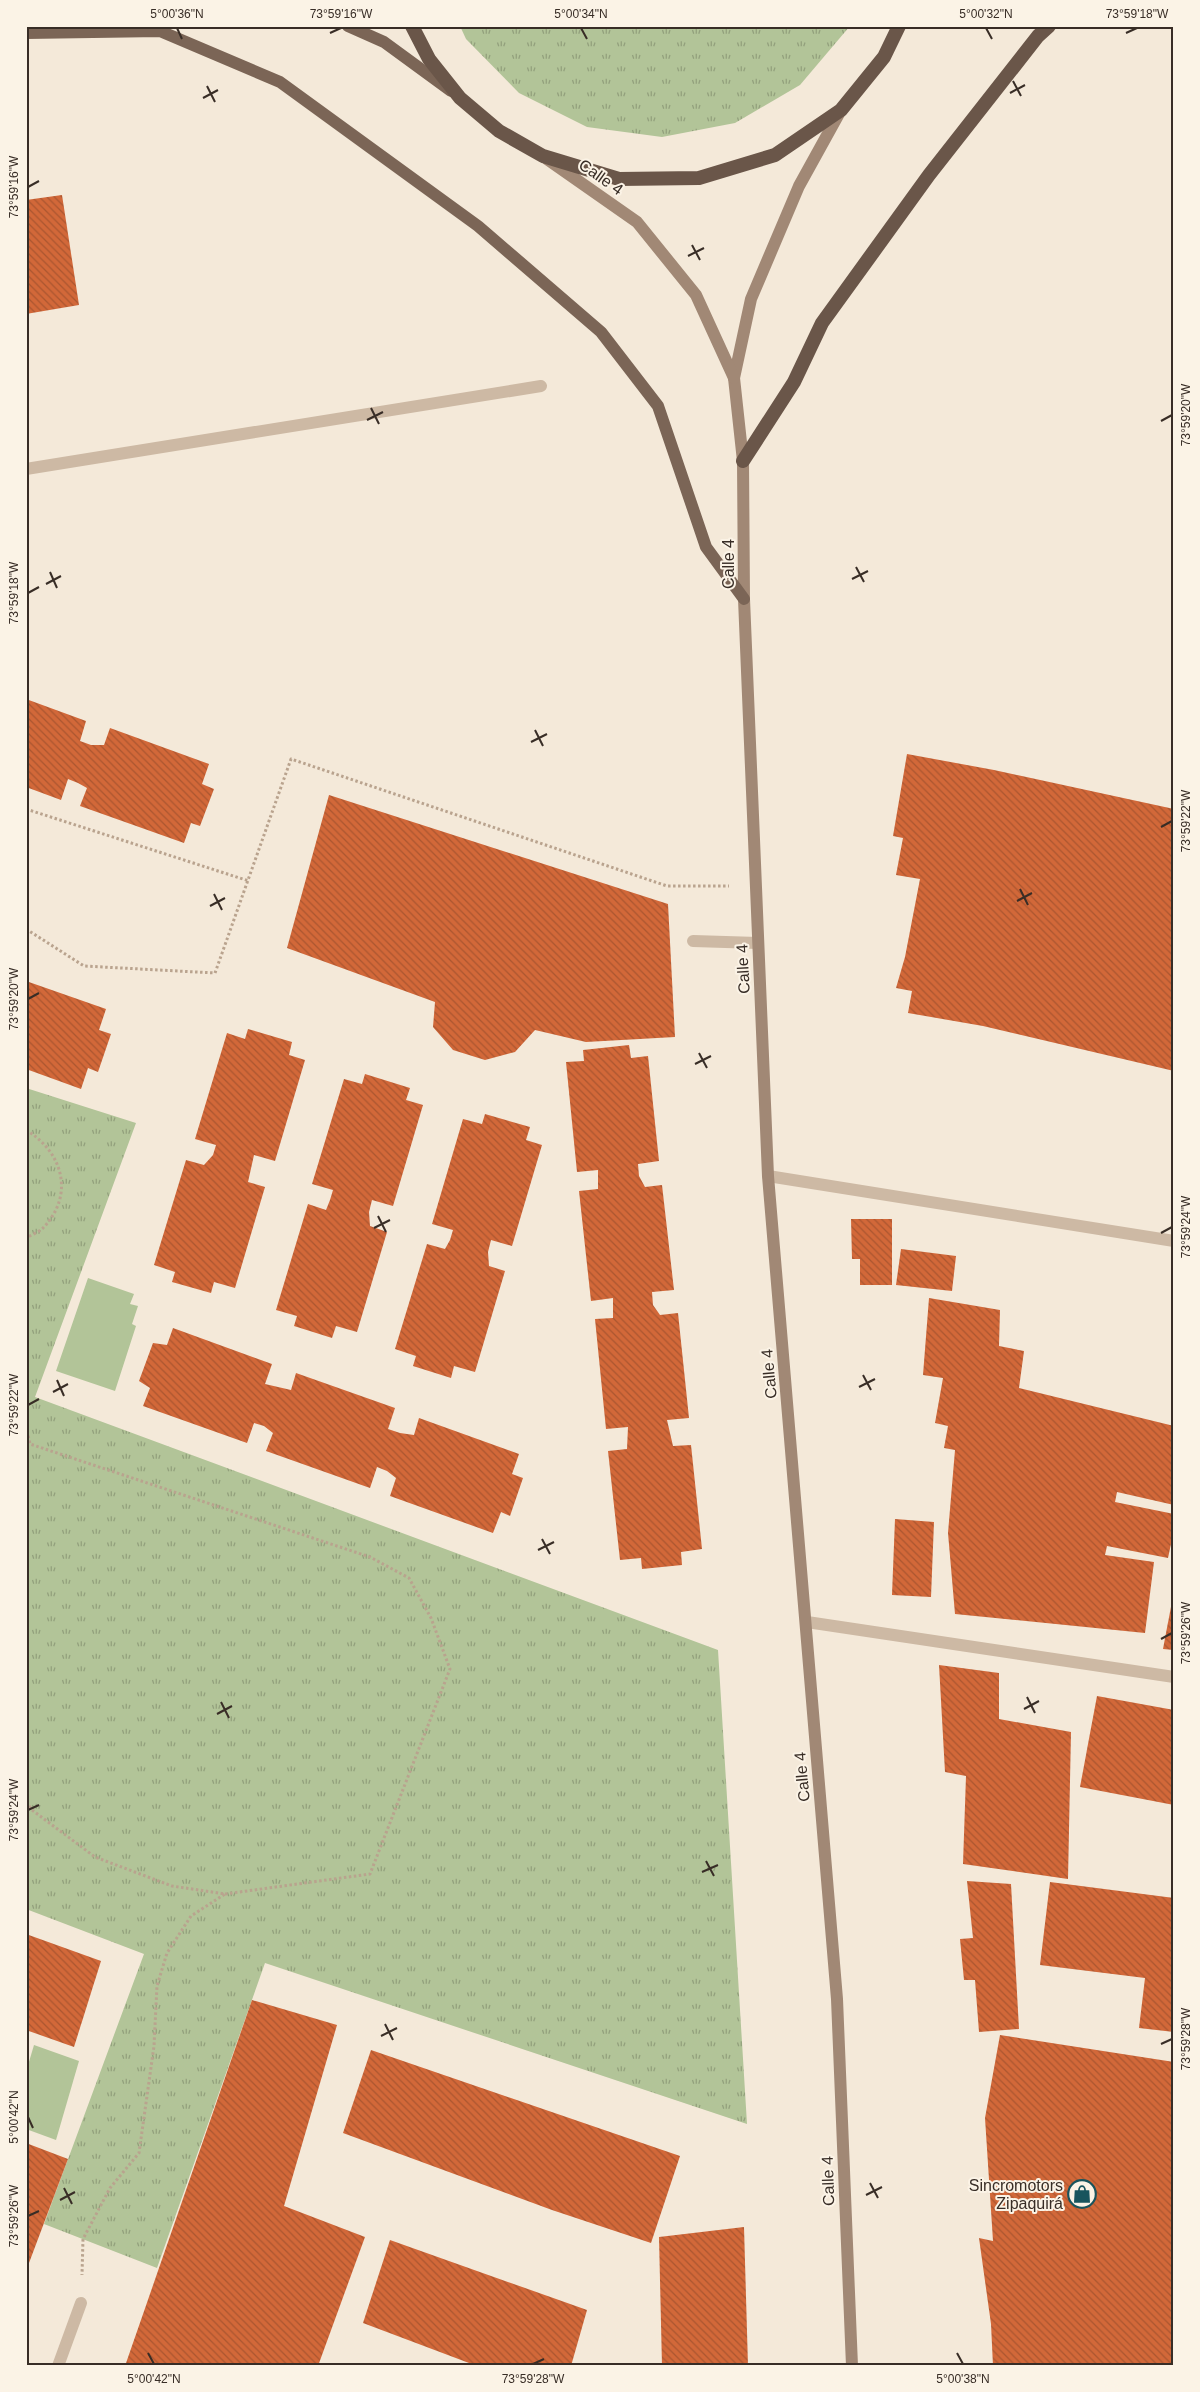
<svg xmlns="http://www.w3.org/2000/svg" width="1200" height="2392" font-family="Helvetica,sans-serif">
<style>
.grass{fill:url(#grass-tufts)}
.pitch{fill:#b2c498}
.building{fill:url(#building-back-hatch)}
.lines{fill:none;stroke-linecap:round;stroke-linejoin:round}
.path{stroke:#b9a38e;stroke-width:3;stroke-dasharray:2.5 2.5;stroke-linecap:butt}
.service{stroke:#cdb9a4;stroke-width:12}
.minor{stroke:#cdb9a4;stroke-width:12}
.secondary{stroke:#a18875;stroke-width:12}
.primary{stroke:#7b6556;stroke-width:12}
.trunk{stroke:#6a5649;stroke-width:14}
.ticks{fill:none;stroke:#382d26;stroke-width:2}
.labels{text-anchor:middle;dominant-baseline:central;stroke-width:4;stroke-linejoin:round;paint-order:stroke}
.street-label{font-size:16px;fill:#382d26;stroke:#fbf3e6}
.poi-label{font-size:16px;fill:#382d26;stroke:#fbf3e6;text-anchor:end}
.neatline{fill:none;stroke:#382d26;stroke-width:2}
.ticks-label{font-size:12px;text-anchor:middle;fill:#382d26}
</style>
<defs>
<pattern id="grass-tufts" width="24" height="20" patternUnits="userSpaceOnUse" patternTransform="scale(1.25)"><rect width="24" height="20" fill="#b2c498"/><path d="M3 7l-1-3M5 7V3M7 7l1-3M15 17l-1-3M17 17v-4M19 17l1-3" fill="none" stroke="#92a07c"/></pattern>
<pattern id="building-back-hatch" width="6" height="6" patternUnits="userSpaceOnUse" patternTransform="scale(1.25)"><rect width="6" height="6" fill="#d26839"/><path d="M-1 5l2 2M0 0l6 6M5-1l2 2" fill="none" stroke="#ab5630"/></pattern>
</defs>
<rect width="100%" height="100%" fill="#f4e9d9"/>
<g class="grass">
<path d="M460 26H850L800 85 735 123 662 137 587 127 519 93 466 39Z"/>
<path d="M26 1088 136 1123 35 1397 718 1650 747 2124 265 1963 157 2268 44 2224 144 1954 26 1909Z"/>
</g>
<g class="pitch">
<path d="M88 1278 134 1294 130 1304 138 1306 132 1324 136 1326 115 1391 56 1371Z"/>
<path d="M34 2045 79 2061 56 2140 26 2129V2072Z"/>
</g>
<g class="building">
<path d="M62 195 79 305 26 314V200Z"/>
<path d="M26 699 86 721 80 741 91 745H104L110 728 209 764 202 784 214 789 200 826 191 823 184 843 80 806 87 788 78 783 68 779 61 800 26 787Z"/>
<path d="M907 754 994 770 1174 809V1071L983 1026 908 1013 912 991 896 988 905 957 920 879 896 875 903 838 893 836Z"/>
<path d="M329 795 668 904 675 1037 586 1042 535 1030 515 1052 485 1060 453 1050 433 1027 435 1002 287 948Z"/>
<path d="M26 981 106 1009 99 1030 111 1034 98 1072 88 1068 81 1089 26 1069Z"/>
<path d="M248 1029 292 1042 289 1055 305 1060 275 1161 254 1155 248 1182 265 1187 235 1288 214 1282 211 1293 172 1282 175 1272 154 1265 186 1160 204 1165 213 1155 216 1145 195 1139 227 1033 245 1039Z"/>
<path d="M629 1045 631 1058 648 1056 659 1161 638 1164 639 1176 645 1187 662 1185 674 1290 652 1292 653 1305 660 1315 678 1313 689 1418 667 1420 673 1446 691 1445 702 1549 681 1552 682 1565 642 1569 641 1558 620 1560 608 1451 627 1449 628 1427 606 1429 595 1319 613 1318V1298L591 1301 579 1191 598 1189V1170L577 1172 566 1062 584 1061 583 1050Z"/>
<path d="M365 1074 410 1088 406 1100 423 1105 393 1206 372 1200 369 1212 370 1226 387 1232 357 1332 336 1326 332 1338 294 1326 297 1316 276 1310 308 1204 326 1210 330 1200 333 1190 312 1184 344 1079 362 1084Z"/>
<path d="M485 1114 530 1127 526 1140 542 1145 512 1246 491 1240 488 1252 489 1266 505 1271 475 1372 454 1366 451 1378 413 1366 416 1356 395 1349 427 1244 445 1249 450 1240 453 1230 432 1224 463 1119 482 1124Z"/>
<path d="M851 1219H892V1285H860V1259H852Z"/>
<path d="M901 1249 956 1256 952 1291 896 1285Z"/>
<path d="M929 1298 1000 1310 999 1346 1024 1351 1019 1388 1174 1426V1505L1117 1492 1115 1502 1174 1514V1530L1168 1558 1107 1546 1105 1555 1154 1562 1145 1633 955 1614 948 1533 955 1450 944 1448 948 1426 935 1423 943 1378 923 1375Z"/>
<path d="M173 1328 272 1364 265 1384 291 1390 296 1373 395 1408 388 1429 400 1433 414 1435 419 1418 519 1454 512 1474 523 1478 510 1516 501 1512 493 1533 390 1496 396 1478 387 1471 377 1467 370 1488 266 1451 273 1433 264 1426 254 1423 247 1443 143 1406 150 1388 139 1381 153 1343 167 1345Z"/>
<path d="M895 1519 934 1522 931 1597 892 1595Z"/>
<path d="M1173 1596H1174V1650L1163 1649Z"/>
<path d="M939 1665 999 1673V1719L1071 1732 1068 1879 963 1864 966 1776 945 1772Z"/>
<path d="M1097 1696 1174 1710V1805L1080 1787Z"/>
<path d="M967 1881 1011 1884 1019 2029 979 2032 975 1980H964L960 1939 973 1938Z"/>
<path d="M1050 1882 1174 1898V2032L1139 2028 1145 1978 1040 1965Z"/>
<path d="M26 1934 101 1961 74 2047 26 2030Z"/>
<path d="M252 2000 337 2025 284 2206 365 2237 318 2366H125Z"/>
<path d="M1000 2035 1174 2062V2366H993L991 2324 979 2238 993 2241 985 2118Z"/>
<path d="M371 2050 680 2156 651 2243 552 2210 343 2133Z"/>
<path d="M26 2143 68 2159 26 2271Z"/>
<path d="M744 2227 748 2366H662L659 2237Z"/>
<path d="M390 2240 587 2310 571 2366H477L363 2323Z"/>
</g>
<g class="lines">
<g class="path">
<path d="M26 809 249 881"/>
<path d="M26 929 84 966 215 973 291 759 667 886H729"/>
<path d="M26 1130C63 1152 75 1195 43 1228 39 1232 31 1235 26 1238"/>
<path d="M26 1426 30 1444 370 1557 409 1578 431 1618 450 1669 370 1874 225 1894"/>
<path d="M26 1802 32 1810 95 1857 172 1886 225 1894 191 1916 167 1953 157 1986 154 2046 139 2153 110 2188 83 2239 82 2275"/>
</g>
<g class="service">
<path d="M693 941 758 943"/>
<path d="M768 1176 1174 1241"/>
</g>
<g class="minor">
<path d="M26 469 541 386"/>
<path d="M807 1622 1174 1677"/>
<path d="M58 2366 81 2303"/>
</g>
<g class="secondary">
<path d="M841 110 799 186 751 299 734 378 743 461 744 599 768 1176 837 1999 852 2366"/>
<path d="M547 159 637 222 696 295 734 378"/>
</g>
<g class="primary">
<path d="M348 26 384 42 451 91"/>
<path d="M26 33 160 31 280 82 478 226 601 332 658 406 706 547 744 599"/>
</g>
<g class="trunk">
<path d="M412 26 429 59 460 98 499 131 543 156 619 179 699 178 775 155 841 110 884 57 899 26"/>
<path d="M743 461 794 382 822 323 929 175 1038 36 1049 26"/>
</g>
</g>
<path class="ticks" d="M177 28 182 39M581 28 587 39M986 28 992 39M330 33 341 28M1126 33 1137 28M1013 81 1021 96M207 86 215 102M1010 93 1025 85M203 98 218 90M28 187 39 181M692 245 700 260M688 256 704 248M371 408 379 424M367 420 383 412M1161 421 1172 415M856 567 864 582M50 572 57 588M852 579 868 571M46 584 61 576M28 593 39 587M535 730 543 746M531 742 547 734M1161 827 1172 821M1020 889 1028 905M214 894 222 910M1017 901 1032 893M210 906 225 898M28 999 39 993M699 1053 707 1068M695 1064 711 1056M378 1216 386 1232M374 1228 390 1220M1161 1233 1172 1227M863 1375 871 1390M57 1380 64 1396M859 1387 875 1379M53 1392 68 1384M28 1405 39 1399M542 1539 550 1554M538 1550 554 1542M1161 1639 1172 1633M1027 1697 1035 1713M221 1702 229 1718M1024 1709 1039 1701M217 1714 232 1706M28 1810 39 1805M706 1861 714 1876M702 1872 718 1865M385 2024 393 2040M381 2036 397 2028M1161 2044 1172 2039M28 2117 33 2128M870 2183 878 2198M64 2188 72 2204M866 2195 882 2187M60 2200 75 2192M28 2216 39 2211M148 2353 154 2364M957 2353 963 2364M533 2364 544 2359"/>
<defs>
<symbol id="shop-ring" viewBox="-11 -11 22 22"><circle r="9.5" fill="#fbf3e6" stroke="#18545d" stroke-width="1.5"/><path d="M-5-2.5h2.3a2.7 3.5 0 0 1 5.4 0H5L5.5 6h-11ZM-1.5-2.5h3a1.5 2.3 0 0 0-3 0Z" fill="#18545d"/></symbol>
</defs>
<g fill-rule="evenodd">
<use href="#shop-ring" x="1066" y="2178" width="32" height="32"/>
</g>
<g class="labels">
<g class="street-label">
<text transform="translate(601 177) rotate(35)">Calle 4</text>
<text transform="translate(728 564) rotate(-90)">Calle 4</text>
<text transform="translate(743 969) rotate(-93)">Calle 4</text>
<text transform="translate(769 1374) rotate(-95)">Calle 4</text>
<text transform="translate(802 1777) rotate(-95)">Calle 4</text>
<text transform="translate(828 2181) rotate(-92)">Calle 4</text>
</g>
<g class="poi-label">
<text x="1063" y="2185">Sincromotors<tspan x="1063" dy="18">Zipaquirá</tspan></text>
</g>
</g>
<rect width="1200" height="2392" fill="none" stroke="#fbf3e6" stroke-width="55"/>
<rect x="28" y="28" width="1144" height="2336" class="neatline"/>
<g class="ticks-label">
<text x="177" y="18">5°00'36"N</text>
<text x="341" y="18">73°59'16"W</text>
<text x="581" y="18">5°00'34"N</text>
<text x="986" y="18">5°00'32"N</text>
<text x="1137" y="18">73°59'18"W</text>
<text transform="translate(14 187) rotate(-90)" y="4">73°59'16"W</text>
<text transform="translate(1186 415) rotate(-90)" y="4">73°59'20"W</text>
<text transform="translate(14 593) rotate(-90)" y="4">73°59'18"W</text>
<text transform="translate(1186 821) rotate(-90)" y="4">73°59'22"W</text>
<text transform="translate(14 999) rotate(-90)" y="4">73°59'20"W</text>
<text transform="translate(1186 1227) rotate(-90)" y="4">73°59'24"W</text>
<text transform="translate(14 1405) rotate(-90)" y="4">73°59'22"W</text>
<text transform="translate(1186 1633) rotate(-90)" y="4">73°59'26"W</text>
<text transform="translate(14 1810) rotate(-90)" y="4">73°59'24"W</text>
<text transform="translate(1186 2039) rotate(-90)" y="4">73°59'28"W</text>
<text transform="translate(14 2117) rotate(-90)" y="4">5°00'42"N</text>
<text transform="translate(14 2216) rotate(-90)" y="4">73°59'26"W</text>
<text x="154" y="2383">5°00'42"N</text>
<text x="533" y="2383">73°59'28"W</text>
<text x="963" y="2383">5°00'38"N</text>
</g>
</svg>
